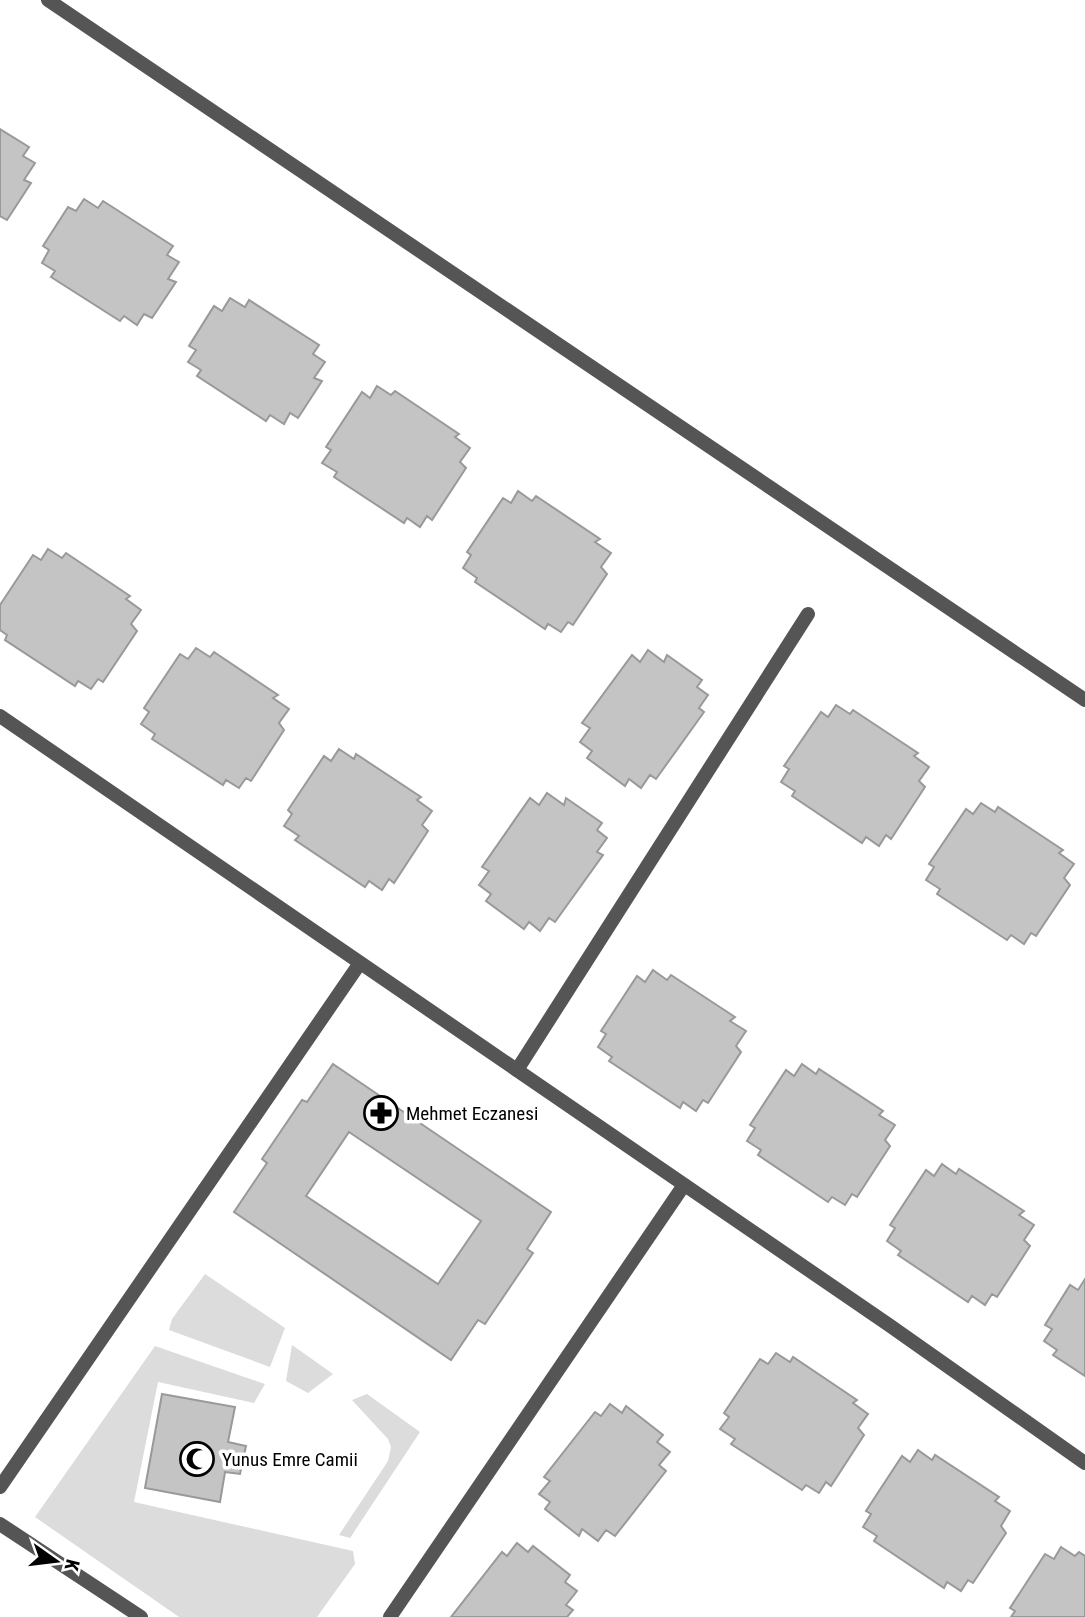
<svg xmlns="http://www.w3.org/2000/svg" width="1085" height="1617" font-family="'Roboto Condensed',sans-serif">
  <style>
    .green { fill: #dcdcdc }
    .building { fill: #c4c4c4; stroke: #999; stroke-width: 2; fill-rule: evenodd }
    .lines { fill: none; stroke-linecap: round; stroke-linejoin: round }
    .minor { stroke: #555; stroke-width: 14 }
    .tertiary { stroke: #555; stroke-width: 14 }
    .labels { text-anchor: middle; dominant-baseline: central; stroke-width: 7; stroke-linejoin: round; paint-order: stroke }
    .poi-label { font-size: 19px; fill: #000; stroke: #fff; text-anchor: start }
  </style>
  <rect width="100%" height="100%" fill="#fff"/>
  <g class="green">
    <path d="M205,1274L285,1328L270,1367L169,1330L172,1319Z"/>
    <path d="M292,1345L333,1374L308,1393L286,1381Z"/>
    <path d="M155,1346L265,1384L254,1403L158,1382L134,1502L353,1551L355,1564L317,1617H179L35,1517Z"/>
    <path d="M367,1394L420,1432L350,1538L339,1535L388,1461L391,1447L388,1439L352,1400Z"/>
  </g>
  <g class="building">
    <path d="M0,129L29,147L23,156L35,163L24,180L31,183L7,220L0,216Z"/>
    <path d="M84,199L98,208L103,201L173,246L167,255L179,262L168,279L176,282L152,318L144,314L137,325L124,316L120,321L51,277L55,271L42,263L49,250L43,246L68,207L76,211Z"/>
    <path d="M230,298L245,307L249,300L319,345L313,354L325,362L314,378L322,381L298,418L290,413L284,424L270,415L266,421L197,376L201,370L188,362L196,350L189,346L214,306L222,311Z"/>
    <path d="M377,386L391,395L395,391L459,434L455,437L470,448L460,462L466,468L432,520L427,516L420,527L407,518L404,523L334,477L337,472L322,463L331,450L326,447L362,392L370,398Z"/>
    <path d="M518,491L532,501L536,496L600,539L595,542L611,553L601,567L607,574L573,625L568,622L561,632L548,624L545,629L475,582L477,578L463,568L471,555L467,552L503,498L511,503Z"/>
    <path d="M48,549L62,558L66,553L130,596L126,599L141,610L131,624L137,631L103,682L98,679L91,689L78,681L75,686L5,640L7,635L0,630V605L33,555L41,560Z"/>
    <path d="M196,648L210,657L214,652L278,695L273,698L289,709L279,723L284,730L251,781L246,778L239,788L226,780L223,785L152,739L155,734L141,724L149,712L144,708L180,654L188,659Z"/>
    <path d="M648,650L664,662L667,655L702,680L697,687L708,695L699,708L704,712L656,779L650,775L641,788L629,779L625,786L587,758L592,751L580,742L590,728L582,723L632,655L640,662Z"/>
    <path d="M836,705L850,714L853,710L918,753L914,756L929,767L919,781L925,787L891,839L886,835L879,846L866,837L862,843L792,796L795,791L781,782L789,769L784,766L821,712L828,717Z"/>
    <path d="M339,749L354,759L356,754L421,797L417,800L432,811L422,825L428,831L394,883L389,879L382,890L369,881L365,887L295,840L299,836L284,826L292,814L288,810L324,756L331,761Z"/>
    <path d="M547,793L564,805L566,798L602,823L597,830L607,838L597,852L603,855L555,922L549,918L540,931L529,922L524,929L486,901L491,894L479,885L489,871L482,867L530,798L539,805Z"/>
    <path d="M981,803L995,812L998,807L1063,850L1059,853L1074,864L1064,878L1070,885L1036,936L1031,933L1024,944L1011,935L1007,940L937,894L940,889L926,880L934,867L929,864L966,809L973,814Z"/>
    <path d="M653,970L667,980L671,975L735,1017L730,1021L746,1031L736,1046L741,1052L708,1103L703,1100L696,1111L683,1102L680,1108L609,1061L612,1057L598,1047L606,1034L601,1031L637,976L645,982Z"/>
    <path d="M333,1064L551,1212L527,1249L533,1253L485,1324L478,1320L451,1360L234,1212L267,1163L262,1159L302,1100L307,1102ZM349,1132L481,1221L438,1284L306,1196Z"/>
    <path d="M802,1064L816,1074L819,1069L883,1111L879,1115L895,1125L885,1140L890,1146L857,1197L852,1194L845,1205L832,1197L828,1202L758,1155L761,1150L747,1141L755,1128L750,1125L786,1070L794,1076Z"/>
    <path d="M942,1164L956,1174L959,1169L1024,1211L1019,1215L1034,1225L1024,1240L1030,1246L997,1297L992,1294L985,1305L972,1296L968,1302L898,1255L901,1251L887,1241L895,1228L890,1225L926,1170L934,1176Z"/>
    <path d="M1085,1279V1376L1053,1355L1057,1350L1044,1341L1052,1329L1045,1325L1070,1285L1078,1290Z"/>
    <path d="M776,1353L790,1362L793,1357L857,1400L853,1403L868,1414L858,1428L864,1435L831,1486L826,1482L819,1493L806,1485L802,1490L731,1444L735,1439L720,1429L729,1417L724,1413L760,1359L768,1364Z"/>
    <path d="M162,1394L235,1407L228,1442L246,1446L240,1474L225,1472L220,1502L145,1488Z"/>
    <path d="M610,1404L622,1413L626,1406L663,1435L657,1442L670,1452L659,1465L666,1471L615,1536L606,1530L598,1541L582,1529L579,1536L545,1509L550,1502L539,1494L550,1481L544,1477L595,1412L601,1416Z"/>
    <path d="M918,1450L932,1460L935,1455L999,1497L995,1501L1010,1511L1001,1526L1006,1533L973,1583L968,1580L961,1591L947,1582L944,1588L874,1541L877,1536L863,1527L871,1514L866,1511L902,1456L910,1462Z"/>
    <path d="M517,1543L528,1552L533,1546L570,1575L565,1582L577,1591L566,1605L573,1610L567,1617H451L502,1552L507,1556Z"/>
    <path d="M1061,1547L1075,1556L1079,1552L1085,1556V1617H1011L1015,1611L1010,1608L1045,1554L1054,1559Z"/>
  </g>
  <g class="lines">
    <g class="minor">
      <path d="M517,1070L808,614"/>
      <path d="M0,1487L360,963"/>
      <path d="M0,1524L141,1617"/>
      <path d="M390,1617L684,1185"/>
    </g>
    <g class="tertiary">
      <path d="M48,0L1085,700"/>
      <path d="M0,716L889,1325L1085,1463"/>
    </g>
  </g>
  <defs>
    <g id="pharmacy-ring" transform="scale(1.75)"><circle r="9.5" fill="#fff" stroke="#000" stroke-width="1.5"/><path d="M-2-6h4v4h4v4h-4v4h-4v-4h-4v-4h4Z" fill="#000"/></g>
    <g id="mosque-ring" transform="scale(1.75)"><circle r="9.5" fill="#fff" stroke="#000" stroke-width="1.5"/><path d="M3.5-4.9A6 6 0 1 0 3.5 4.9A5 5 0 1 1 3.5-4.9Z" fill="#000"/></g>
  </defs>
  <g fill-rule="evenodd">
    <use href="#pharmacy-ring" x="381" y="1113"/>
    <use href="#mosque-ring" x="197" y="1459"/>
  </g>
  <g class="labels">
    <g class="poi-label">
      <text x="406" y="1113">Mehmet Eczanesi</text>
      <text x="222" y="1459">Yunus Emre Camii</text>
    </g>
  </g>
  <g transform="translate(56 1561) rotate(104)" stroke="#ffffff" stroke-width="5" paint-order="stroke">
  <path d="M0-5L12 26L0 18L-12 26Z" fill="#000000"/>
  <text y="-10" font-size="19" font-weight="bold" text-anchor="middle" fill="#000000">K</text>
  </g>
</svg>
